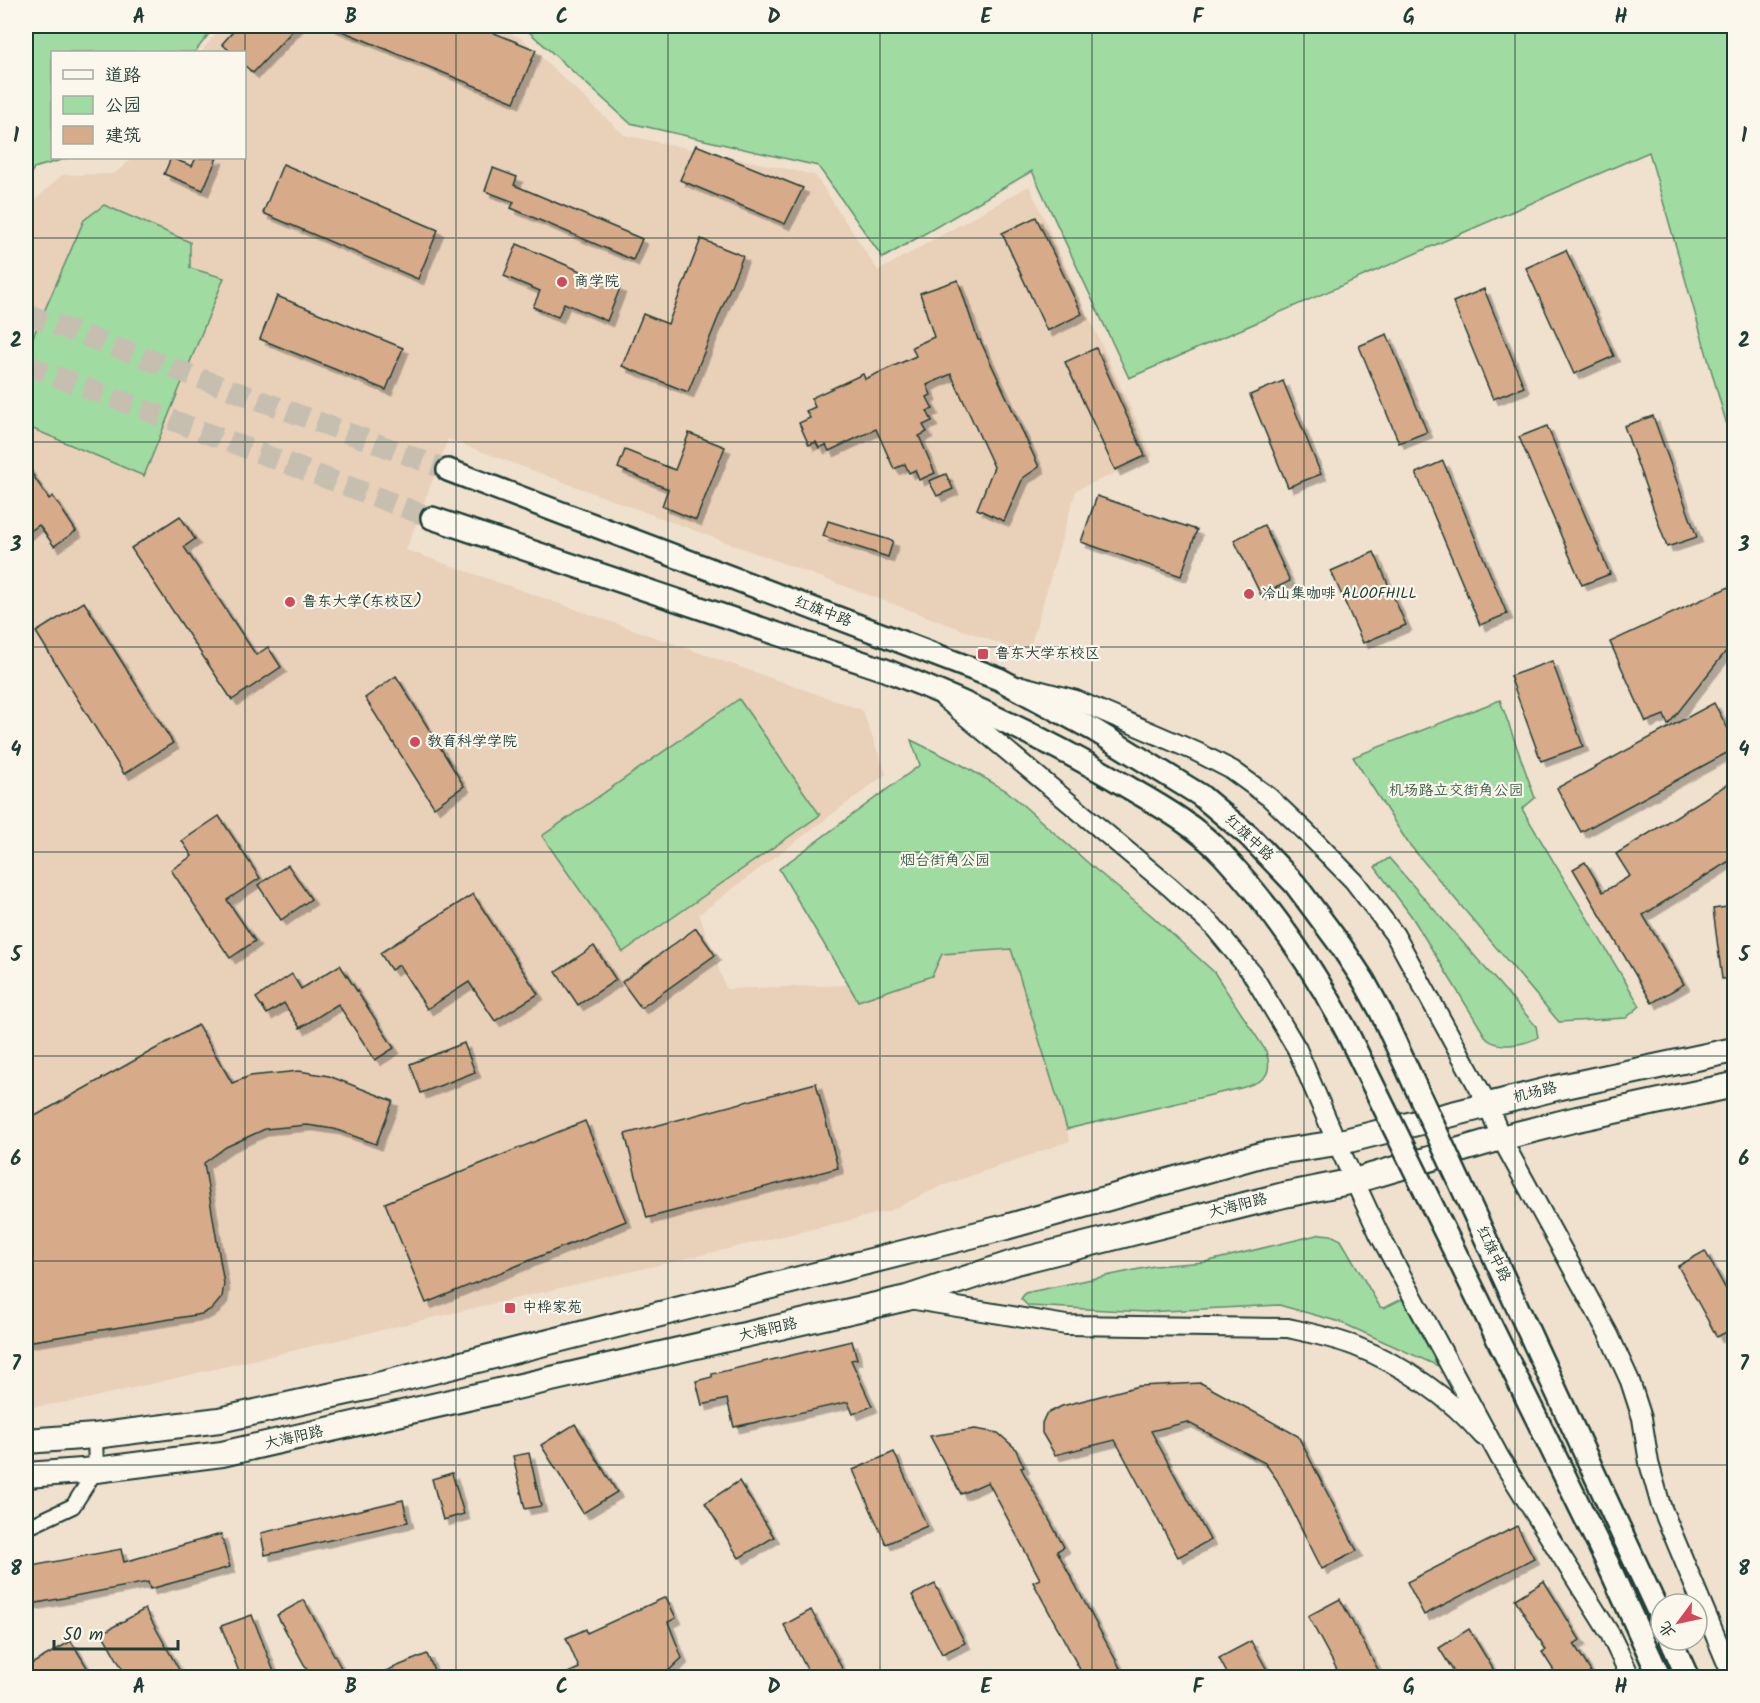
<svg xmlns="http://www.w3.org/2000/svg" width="1760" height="1703" font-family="Kalam,'LXGW WenKai TC',sans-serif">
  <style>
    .built { fill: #e8d0b9 }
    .green { fill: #a0dba2; stroke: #608c6b; stroke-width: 1.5 }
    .building { fill: #d7aa89; stroke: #1f3d34; stroke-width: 1.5; filter: url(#shadow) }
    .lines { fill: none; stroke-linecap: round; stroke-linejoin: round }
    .primary-tunnel { stroke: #c6bfaf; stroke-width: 21; stroke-dasharray: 21 10; stroke-linecap: butt }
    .street-casing { stroke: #1f3d34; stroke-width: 18 }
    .secondary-casing { stroke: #1f3d34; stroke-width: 22 }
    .primary-casing { stroke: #1f3d34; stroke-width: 26 }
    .highway-casing { stroke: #1f3d34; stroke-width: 28 }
    .street { stroke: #fbf7ec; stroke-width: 14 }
    .secondary { stroke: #fbf7ec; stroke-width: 18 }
    .primary { stroke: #fbf7ec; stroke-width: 21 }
    .highway { stroke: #fbf7ec; stroke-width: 24 }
    .primary-bridge-casing { stroke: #1f3d34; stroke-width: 26; stroke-linecap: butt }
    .primary-bridge { stroke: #fbf7ec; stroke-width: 21 }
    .grid { fill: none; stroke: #1f3d34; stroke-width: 1.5; stroke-opacity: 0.55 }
    .poi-dot { fill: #d1495b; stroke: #fbf7ec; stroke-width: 2 }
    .labels { text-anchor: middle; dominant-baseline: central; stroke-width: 4.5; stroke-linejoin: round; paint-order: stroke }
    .poi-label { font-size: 15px; fill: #1f3d34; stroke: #fbf7ec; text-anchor: start }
    .street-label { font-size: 15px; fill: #1f3d34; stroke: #fbf7ec }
    .park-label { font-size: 15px; fill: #395d4a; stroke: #fbf7ec }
    .neatline { fill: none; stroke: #1f3d34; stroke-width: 2 }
    .grid-label { font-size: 20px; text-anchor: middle; font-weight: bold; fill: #1f3d34 }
  </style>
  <defs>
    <filter id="shadow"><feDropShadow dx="5.5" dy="5.5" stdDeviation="0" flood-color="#0004"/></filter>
  </defs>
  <rect width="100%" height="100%" fill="#f0e0ce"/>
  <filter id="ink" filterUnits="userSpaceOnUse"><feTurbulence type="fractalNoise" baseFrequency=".0167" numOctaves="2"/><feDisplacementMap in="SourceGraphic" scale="12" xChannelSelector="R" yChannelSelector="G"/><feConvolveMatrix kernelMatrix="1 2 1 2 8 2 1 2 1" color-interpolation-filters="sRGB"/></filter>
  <g filter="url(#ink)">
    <path class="built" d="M223,26H492L521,38L624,135L815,175L878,271L1029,186L1153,457L1076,490L1028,654L448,439L406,550L862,710L886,774L699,914L726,989L848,985L858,1001L942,954L1011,948L1070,1141L939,1187L889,1211L82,1400L26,1408V209L62,175L114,174L133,158H244V52H203L204,48Z"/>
    <g class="green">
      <path d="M26,26H215L195,52H52V158H68L34,168L26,181Z"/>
      <path d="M515,26H1734V450L1649,152L1129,378L1032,171L883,258L818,166L630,123L528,31Z"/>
      <path d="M104,205L190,242V268L224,278L144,476L26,426V353L84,220Z"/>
      <path d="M739,699L820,815L623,952L542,836Z"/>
      <path d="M1500,700L1535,798L1522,809L1640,1006L1626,1018L1559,1022L1408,843L1353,757Z"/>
      <path d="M911,740L962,765L1007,791L1095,869L1151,915L1214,972L1266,1051C1274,1076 1263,1082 1241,1088L1067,1129L1011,949L942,954L932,976L858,1001L779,869L920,765Z"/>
      <path d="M1389,858L1536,1026L1538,1037C1526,1045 1498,1049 1487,1039L1412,917L1375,867Z"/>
      <path d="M1321,1234L1331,1235L1341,1240L1380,1307L1384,1308L1402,1299L1438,1366L1340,1322L1279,1305L1146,1312L1028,1306L1021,1299L1025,1293L1154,1266L1205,1262Z"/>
    </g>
    <g class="building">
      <path d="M238,26H297L253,73L244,65V52H231L222,44Z"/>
      <path d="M330,26H477L536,50L514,102Z"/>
      <path d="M696,145L803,188L785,224L680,180Z"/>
      <path d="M171,158L192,166L196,158H217L203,190L164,174Z"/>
      <path d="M283,164L438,230L418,279L263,213Z"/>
      <path d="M493,168L517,177L514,185L642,239L633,260L511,208L514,202L485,191Z"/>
      <path d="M1036,217L1082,314L1047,331L1002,233Z"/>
      <path d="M701,239L743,256L688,392L622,366L643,314L668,324Z"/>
      <path d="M517,244L620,288L607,321L564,303L558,317L533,307L540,291L504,276Z"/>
      <path d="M1566,250L1614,356L1574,374L1526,268Z"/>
      <path d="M958,280L978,340H980L1039,467L1023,478L1004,521L977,509L994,467L951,374L927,385L931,395L927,397L933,409L927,411L932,421L923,425L927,432L919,436L935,473L919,480L915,470L909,473L905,464L894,469L876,429L829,451L826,445L819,448L816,442L809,445L799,423L810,418L806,411L815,407L811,398L863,374L865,379L916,356L912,347L934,337L920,293Z"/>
      <path d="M1484,289L1524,387L1493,399L1453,302Z"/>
      <path d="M277,296L403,348L386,390L260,339Z"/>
      <path d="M1387,334L1427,432L1399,443L1359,346Z"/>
      <path d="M1096,348L1145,456L1115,470L1065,362Z"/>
      <path d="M1283,381L1321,474L1288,487L1250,395Z"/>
      <path d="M1653,416L1697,537L1667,547L1624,426Z"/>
      <path d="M1547,426L1610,574L1582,585L1519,437Z"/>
      <path d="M689,433L725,447L696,520L662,506L668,489L618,468L625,450L675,470Z"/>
      <path d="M1443,461L1507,614L1480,625L1416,473Z"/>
      <path d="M26,465L49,499L53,496L76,531L54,546L39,525L26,534Z"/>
      <path d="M946,474L953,489L937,496L929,481Z"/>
      <path d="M1097,496L1197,530L1181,576L1081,542Z"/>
      <path d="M180,516L195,539L184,547L256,655L268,647L281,667L232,700L131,548Z"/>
      <path d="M828,521L893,541L888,557L823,536Z"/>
      <path d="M1264,525L1290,581L1261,595L1234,540Z"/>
      <path d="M1374,552L1406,625L1363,643L1331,571Z"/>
      <path d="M1731,586L1734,597V641L1668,725L1664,715L1646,722L1610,642Z"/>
      <path d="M84,602L173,743L124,774L36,632Z"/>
      <path d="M1552,661L1583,746L1541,761L1510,676Z"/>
      <path d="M396,676L464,786L434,807L365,698Z"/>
      <path d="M1714,703L1734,740V749L1581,832L1557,788Z"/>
      <path d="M1734,780V858L1643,915L1684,984L1652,1003L1573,869L1585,862L1603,892L1630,876L1616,854Z"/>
      <path d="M219,816L260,878L227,900L255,941L230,958L171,870L192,856L182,841Z"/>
      <path d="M288,865L311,899L281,920L258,885Z"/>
      <path d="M473,894L538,994L495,1021L469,982L427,1009L399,965L391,970L380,953Z"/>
      <path d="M1734,906V978L1722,979L1713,909Z"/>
      <path d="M696,928L715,955L641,1008L622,982Z"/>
      <path d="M594,946L616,980L578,1005L556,972Z"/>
      <path d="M340,965L394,1048L375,1060L338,1004L300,1028L284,1003L267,1014L256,998L292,974L301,989Z"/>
      <path d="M198,1025L232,1083L250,1076L299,1071L329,1076L393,1101L376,1144L334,1129L307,1125L265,1129L226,1147L204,1163L224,1284L222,1297L213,1308L202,1314L26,1342V1121Z"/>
      <path d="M464,1043L475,1072L421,1093L410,1064Z"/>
      <path d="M816,1083L838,1168L647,1218L625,1134Z"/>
      <path d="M585,1121L626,1221L426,1303L385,1203Z"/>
      <path d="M1705,1251L1734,1304V1328L1717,1337L1678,1266Z"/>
      <path d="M852,1341L857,1359L851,1360L872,1406L853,1414L848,1402L734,1427L727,1399L702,1405L696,1381L712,1377V1374Z"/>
      <path d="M1201,1383L1298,1436L1357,1551L1322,1569L1277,1480L1265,1463L1187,1422L1151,1431L1210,1540L1178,1557L1115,1440L1055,1455L1042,1433V1423L1046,1414L1062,1406L1139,1386Z"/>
      <path d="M575,1424L617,1492L583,1513L541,1445Z"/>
      <path d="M975,1429L998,1433L1015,1448L1024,1467L1021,1468L1064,1547L1057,1551L1120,1668L1102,1677H1084L1033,1582L1040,1579L988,1482L961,1494L930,1436Z"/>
      <path d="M894,1452L927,1526L886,1544L853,1470Z"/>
      <path d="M529,1453L541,1506L525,1509L513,1456Z"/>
      <path d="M452,1473L464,1514L443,1520L432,1479Z"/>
      <path d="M739,1481L774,1537L739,1558L705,1503Z"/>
      <path d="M403,1500L408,1522L265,1555L261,1533Z"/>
      <path d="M1517,1526L1534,1558L1424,1615L1407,1582Z"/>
      <path d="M221,1534L230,1567L150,1589L148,1582L26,1605V1567L121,1549L124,1562Z"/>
      <path d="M1544,1581L1580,1640L1574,1644L1591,1672L1581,1677H1558L1542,1652L1546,1650L1515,1599Z"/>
      <path d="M935,1584L965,1643L942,1654L912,1595Z"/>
      <path d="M666,1597L676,1618L668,1622L682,1658L662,1677H559L579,1668L566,1638L586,1629L587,1633Z"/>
      <path d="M1340,1599L1382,1677H1341L1308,1616Z"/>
      <path d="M304,1600L346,1677H311L277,1615Z"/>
      <path d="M145,1609L183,1677H127L102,1633Z"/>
      <path d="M811,1610L845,1674L837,1677H811L784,1625Z"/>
      <path d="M252,1615L259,1633L276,1677H241L221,1626Z"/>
      <path d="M1469,1629L1498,1677H1457L1439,1648Z"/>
      <path d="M71,1641L93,1677H35L28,1666Z"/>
      <path d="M1251,1641L1271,1677H1229L1219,1658Z"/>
      <path d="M427,1654L437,1677H371Z"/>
    </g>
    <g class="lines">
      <g class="primary-tunnel">
        <path d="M26,314L448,470"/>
        <path d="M26,365L432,518"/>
      </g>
      <g class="street-casing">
        <path id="street" d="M26,1528L73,1506L96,1470L95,1436"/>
      </g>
      <g class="secondary-casing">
        <g id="secondary">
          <path d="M1022,686L1076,700L1197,752L1232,770L1269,797L1306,832L1354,881L1395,935L1488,1105L1501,1138L1609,1335L1630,1381L1642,1418L1649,1463L1661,1506L1733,1678"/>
          <path d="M944,698L1170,887L1213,926L1251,972L1297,1049L1337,1143L1379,1234L1500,1458L1610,1634L1631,1678"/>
          <path d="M909,1299L1066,1325L1288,1328C1310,1333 1334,1338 1355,1346C1403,1365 1450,1397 1483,1436"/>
        </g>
      </g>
      <g class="primary-casing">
        <g id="primary">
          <path d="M448,470L999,679L1094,730L1200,795L1249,836L1295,884L1341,946L1364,981L1381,1012"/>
          <path d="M432,518L885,670C970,703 1053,742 1131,789C1164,808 1197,827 1223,855C1271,907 1313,968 1346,1030"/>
          <path d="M1607,1562L1660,1678"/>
          <path d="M1671,1640L1688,1678"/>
        </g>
      </g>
      <g class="highway-casing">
        <g id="highway">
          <path d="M26,1441L95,1436L219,1420L370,1387L1006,1227L1264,1154L1337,1143L1556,1088L1734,1050"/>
          <path d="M26,1475L96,1470L222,1454L907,1298L1016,1262L1284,1195L1354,1181L1501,1138L1577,1119L1734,1085"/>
        </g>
      </g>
      <use href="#street" class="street"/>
      <use href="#secondary" class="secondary"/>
      <use href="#primary" class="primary"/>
      <use href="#highway" class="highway"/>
      <g class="primary-bridge-casing">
        <g id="primary-bridge">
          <path d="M1381,1012L1661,1618"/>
          <path d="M1346,1030L1607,1562"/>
        </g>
      </g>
      <use href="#primary-bridge" class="primary-bridge"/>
    </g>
  </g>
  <path class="grid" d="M245,26V1678M456,26V1678M668,26V1678M880,26V1678M1092,26V1678M1304,26V1678M1515,26V1678M26,238H1734M26,442H1734M26,647H1734M26,852H1734M26,1056H1734M26,1261H1734M26,1465H1734"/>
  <g class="poi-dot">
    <circle cx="562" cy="282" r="6"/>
    <circle cx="1249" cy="594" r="6"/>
    <circle cx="290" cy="602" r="6"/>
    <rect x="977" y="648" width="12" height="12" rx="3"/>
    <circle cx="415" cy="742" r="6"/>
    <rect x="504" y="1302" width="12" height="12" rx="3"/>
  </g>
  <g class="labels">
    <g class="poi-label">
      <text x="574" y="282">商学院</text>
      <text x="1261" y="594">冷山集咖啡 ALOOFHILL</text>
      <text x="302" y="602">鲁东大学(东校区)</text>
      <text x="995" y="654">鲁东大学东校区</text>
      <text x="427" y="742">教育科学学院</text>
      <text x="522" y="1308">中桦家苑</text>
    </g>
    <g class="street-label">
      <text transform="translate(823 612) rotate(21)">红旗中路</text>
      <text transform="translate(1249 838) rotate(43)">红旗中路</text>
      <text transform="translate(1535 1093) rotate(-14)">机场路</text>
      <text transform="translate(1238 1206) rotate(-14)">大海阳路</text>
      <text transform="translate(1493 1254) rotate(65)">红旗中路</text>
      <text transform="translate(768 1330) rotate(-13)">大海阳路</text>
      <text transform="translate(294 1438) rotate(-13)">大海阳路</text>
    </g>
    <g class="park-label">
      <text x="1456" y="791">机场路立交街角公园</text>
      <text x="945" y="861">烟台街角公园</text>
    </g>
  </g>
  <rect width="1760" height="1703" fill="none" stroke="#fbf7ec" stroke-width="66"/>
  <rect x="51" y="51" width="195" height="108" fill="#fbf7ec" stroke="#a3ada2" stroke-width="1.5"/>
  <rect x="63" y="70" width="30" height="9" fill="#fbf7ec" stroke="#a3ada2" stroke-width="1.5"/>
  <text x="105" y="81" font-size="18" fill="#1f3d34">道路</text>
  <rect x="63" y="96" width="30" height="18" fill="#a0dba2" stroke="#a3ada2" stroke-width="1.5"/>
  <text x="105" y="111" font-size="18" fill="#1f3d34">公园</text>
  <rect x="63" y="126" width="30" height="18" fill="#d7aa89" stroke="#a3ada2" stroke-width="1.5"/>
  <text x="105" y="141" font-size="18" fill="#1f3d34">建筑</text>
  <g transform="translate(1679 1622) rotate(237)"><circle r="28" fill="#fbf7ec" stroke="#a3ada2" stroke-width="1.5"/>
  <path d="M0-4.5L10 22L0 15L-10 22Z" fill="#d1495b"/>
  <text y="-9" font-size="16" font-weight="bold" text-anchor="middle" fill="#1f3d34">北</text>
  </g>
  <path d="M54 1640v9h124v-9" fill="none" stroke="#1f3d34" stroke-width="3"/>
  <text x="63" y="1640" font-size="18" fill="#1f3d34" stroke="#fbf7ec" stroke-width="4.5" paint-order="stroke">50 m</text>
  <rect x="33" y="33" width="1694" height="1637" class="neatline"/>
  <g class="grid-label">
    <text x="139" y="23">A</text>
    <text x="351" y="23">B</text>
    <text x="562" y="23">C</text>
    <text x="774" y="23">D</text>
    <text x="986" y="23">E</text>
    <text x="1198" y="23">F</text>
    <text x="1409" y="23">G</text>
    <text x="1621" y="23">H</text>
    <text x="16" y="142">1</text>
    <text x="1744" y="142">1</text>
    <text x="16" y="347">2</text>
    <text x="1744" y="347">2</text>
    <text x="16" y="551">3</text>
    <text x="1744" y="551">3</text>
    <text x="16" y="756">4</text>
    <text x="1744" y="756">4</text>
    <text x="16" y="961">5</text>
    <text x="1744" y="961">5</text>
    <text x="16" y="1165">6</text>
    <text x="1744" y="1165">6</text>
    <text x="16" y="1370">7</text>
    <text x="1744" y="1370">7</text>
    <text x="16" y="1575">8</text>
    <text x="1744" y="1575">8</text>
    <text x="139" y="1693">A</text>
    <text x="351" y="1693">B</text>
    <text x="562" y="1693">C</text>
    <text x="774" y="1693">D</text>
    <text x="986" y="1693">E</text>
    <text x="1198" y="1693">F</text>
    <text x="1409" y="1693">G</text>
    <text x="1621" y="1693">H</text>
  </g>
</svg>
